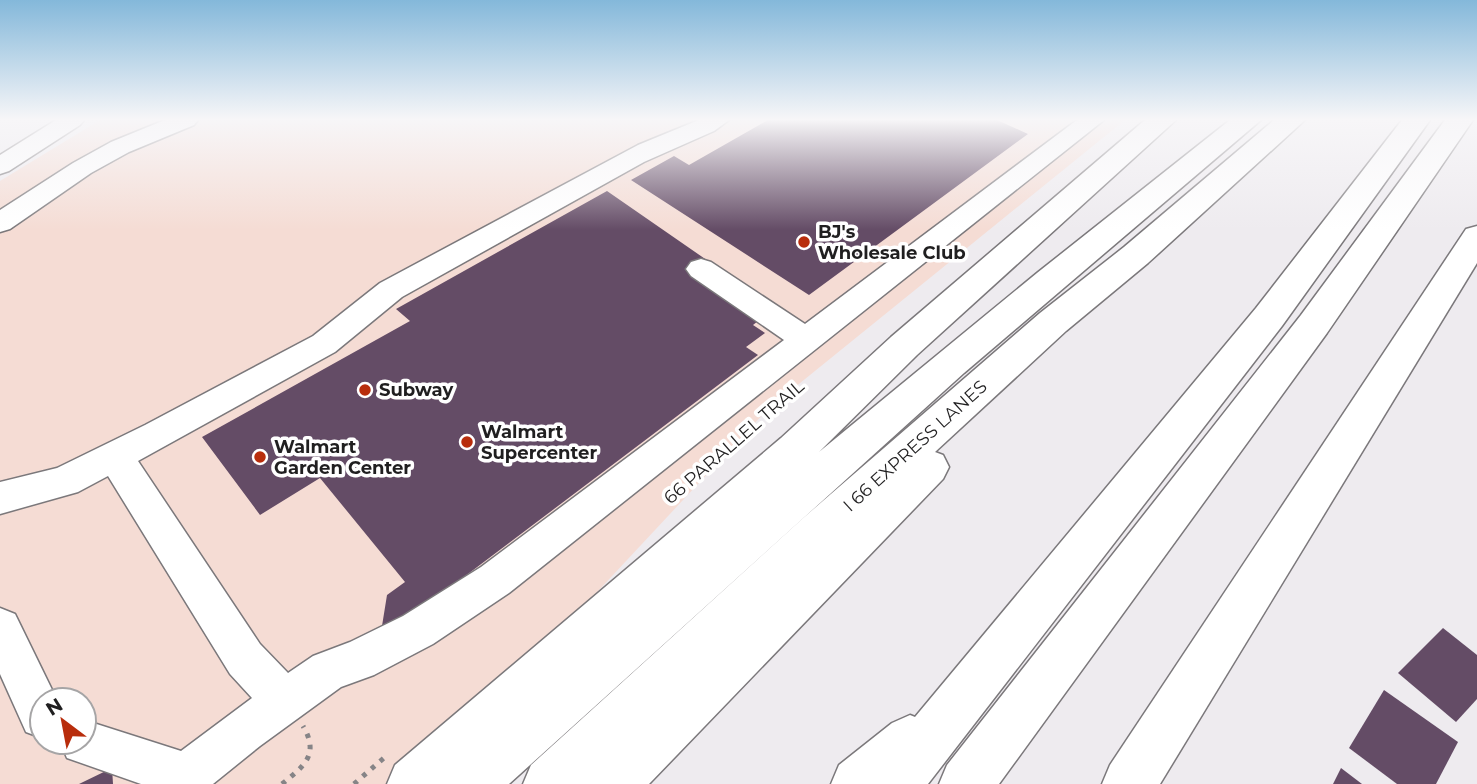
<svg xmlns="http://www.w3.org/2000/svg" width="1477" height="784" font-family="Montserrat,sans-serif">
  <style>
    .commercial { fill: #f5dcd4; fill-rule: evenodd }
    .building { fill: #644c66 }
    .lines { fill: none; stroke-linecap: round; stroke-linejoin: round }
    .minor-casing { stroke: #7b787b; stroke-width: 3 }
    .highway-casing { stroke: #7b787b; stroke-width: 3 }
    .path { stroke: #868487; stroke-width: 5; stroke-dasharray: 4.5 7; stroke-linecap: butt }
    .minor { fill: #fff; fill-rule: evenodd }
    .highway { fill: #fff; fill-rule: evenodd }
    .poi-dot { fill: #b82d0c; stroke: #fff; stroke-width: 2.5 }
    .labels { text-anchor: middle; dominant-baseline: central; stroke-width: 7; stroke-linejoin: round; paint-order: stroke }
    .poi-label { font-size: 18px; font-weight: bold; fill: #201f20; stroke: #fff; text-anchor: start }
    .street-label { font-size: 18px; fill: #201f20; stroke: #fff }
  </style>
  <rect width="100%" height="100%" fill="#eeebef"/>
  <path class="commercial" d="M100,120H1125L768,409L500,696L393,784H0V181ZM42,700H84V742H42Z"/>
  <g class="building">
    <path d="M768,120H997L1028,134L809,295L631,180L674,156L689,165Z"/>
    <path d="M607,191L711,263L758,321L753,325L765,333L746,347L758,355L403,623L382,626L387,595L405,582L320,478L260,515L202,437L410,321L396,309Z"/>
    <path d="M1443,628L1477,655V699L1456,722L1398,673Z"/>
    <path d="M1384,690L1458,742L1436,784H1397L1349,748Z"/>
    <path d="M112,768L113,784H79Z"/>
    <path d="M1341,768L1362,784H1333Z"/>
  </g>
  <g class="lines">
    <g class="minor-casing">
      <g id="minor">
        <path d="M56,120H84L80,125L9,171L0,174V155Z"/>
        <path d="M165,120H198L194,125L129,152L91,173L10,229L0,232V210L73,163L111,142Z"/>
        <path d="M699,120H729L714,131L644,162L402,297L335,352L138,461L260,644L288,673L313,656L350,642L403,616L481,567L784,340L691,276L686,269L691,262L701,259L711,262L805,324L1077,120H1104L509,593L433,644L374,675L341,687L260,746L213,784H141L67,758L60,742H84V720L181,751L252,698L230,674L108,476L78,492L0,514V482L57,468L145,425L313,336L380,283L638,145Z"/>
        <path d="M0,608L15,614L57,700H42V738L26,732L0,674Z"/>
      </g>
    </g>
    <g class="highway-casing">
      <g id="highway">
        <path d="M1145,120H1176L917,355L819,452L1037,273L1230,120H1261L964,373L509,784H387L395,765L781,438L891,337Z"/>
        <path d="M1274,120H1305L1148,263L1066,331L935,452L943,455L949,467L943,479L649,784H523L531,765L802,519L1040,313L1124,247Z"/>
        <path d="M1402,120H1430L1282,326L928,784H831L839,765L892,723L910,715L915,717L1256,308Z"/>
        <path d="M1445,120H1473L1327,333L999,784H939L947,765L1301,315Z"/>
        <path d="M1477,226V263L1160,784H1102L1110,765L1466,229Z"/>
      </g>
    </g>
    <g class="path">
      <path d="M282,784C304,766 320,755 303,726"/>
      <path d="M354,784L385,757"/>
    </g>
    <use href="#minor" class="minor"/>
    <use href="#highway" class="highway"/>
  </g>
  <linearGradient id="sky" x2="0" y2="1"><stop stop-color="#84b8da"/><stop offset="0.52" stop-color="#f7f6f8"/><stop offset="1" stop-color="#f7f6f8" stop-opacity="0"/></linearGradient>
  <rect width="1477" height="230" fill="url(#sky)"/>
  <g class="poi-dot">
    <circle cx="804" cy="242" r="7"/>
    <circle cx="365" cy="390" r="7"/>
    <circle cx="467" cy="442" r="7"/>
    <circle cx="260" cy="457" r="7"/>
  </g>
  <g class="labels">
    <g class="poi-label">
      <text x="818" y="232">BJ's<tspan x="818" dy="21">Wholesale Club</tspan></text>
      <text x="379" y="390">Subway</text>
      <text x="481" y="432">Walmart<tspan x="481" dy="21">Supercenter</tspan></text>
      <text x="274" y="447">Walmart<tspan x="274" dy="21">Garden Center</tspan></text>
    </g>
    <g class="street-label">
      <text transform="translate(734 442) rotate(-41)">66 PARALLEL TRAIL</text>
      <text transform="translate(915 446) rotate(-42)">I 66 EXPRESS LANES</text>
    </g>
  </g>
  <g transform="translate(63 721) rotate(328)"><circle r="33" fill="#ffffff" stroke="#a6a5a6" stroke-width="2"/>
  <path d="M0-5L12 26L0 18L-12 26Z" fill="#b82d0c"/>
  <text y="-10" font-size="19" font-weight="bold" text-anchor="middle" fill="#201f20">N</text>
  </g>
</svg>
